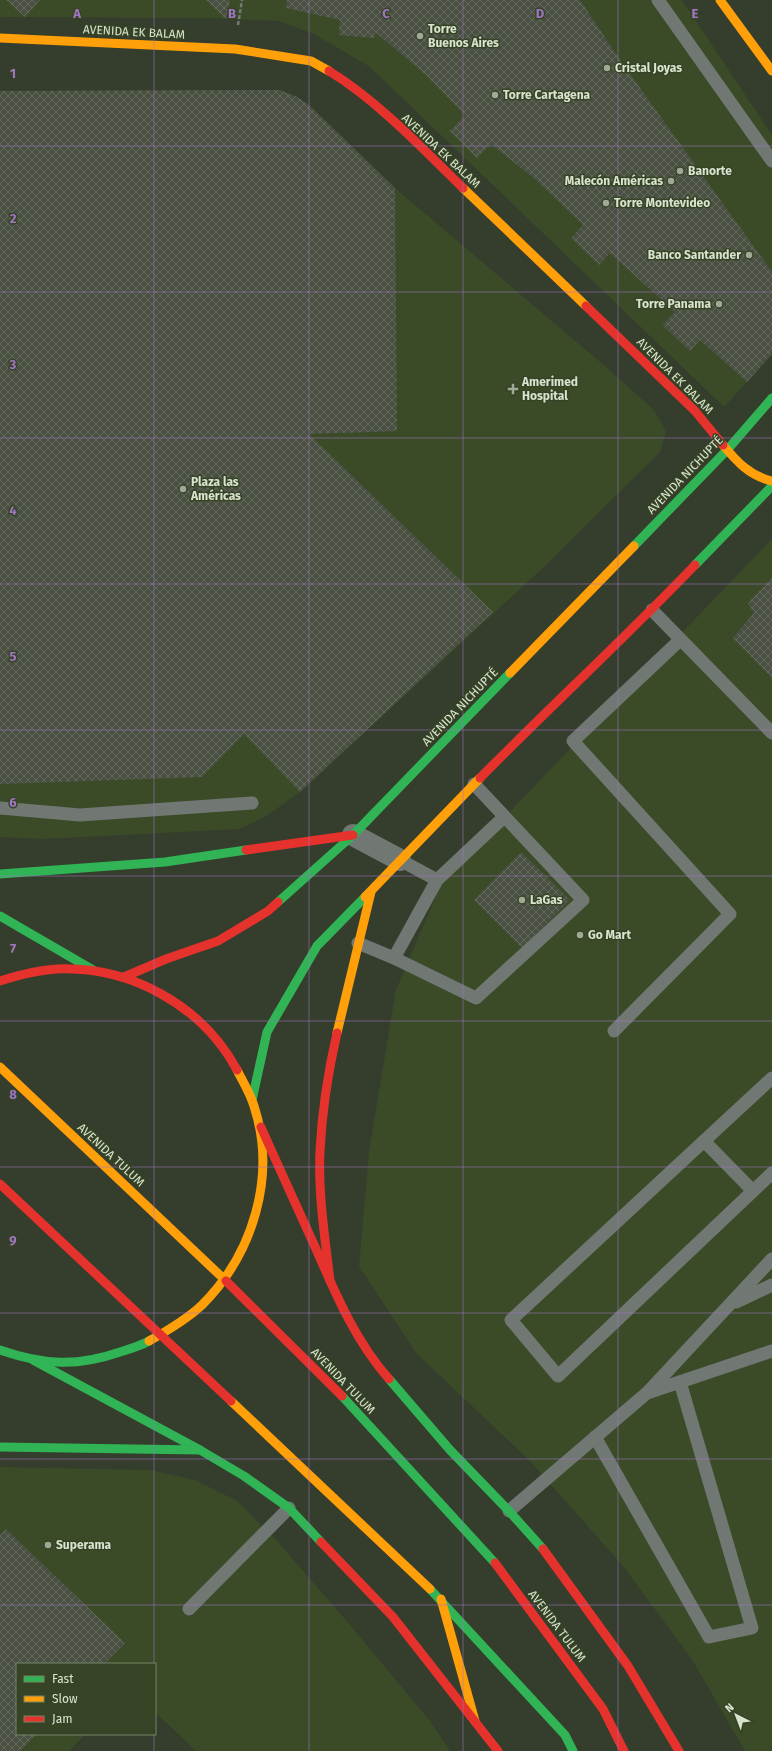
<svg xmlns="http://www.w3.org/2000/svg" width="772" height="1751" font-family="'Fira Sans',sans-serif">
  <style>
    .built { fill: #3b4b28 }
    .building { fill: url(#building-cross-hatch) }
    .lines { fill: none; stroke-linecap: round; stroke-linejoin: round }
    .path { stroke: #757a74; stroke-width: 2.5; stroke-dasharray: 4 2; stroke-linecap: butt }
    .lane { stroke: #717873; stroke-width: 13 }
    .street { stroke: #717873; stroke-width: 22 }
    .fast { stroke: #30b455; stroke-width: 9 }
    .slow { stroke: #ff9f0a; stroke-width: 9 }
    .jam { stroke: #e5322d; stroke-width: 9 }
    .grid { fill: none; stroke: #a175c6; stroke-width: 1; stroke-opacity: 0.55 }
    .poi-dot { fill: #a0a997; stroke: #364425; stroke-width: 1.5 }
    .labels { text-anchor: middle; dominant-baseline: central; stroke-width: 3; stroke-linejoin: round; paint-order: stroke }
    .poi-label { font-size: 12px; font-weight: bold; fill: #d9e3d0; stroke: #364425; text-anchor: start }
    .street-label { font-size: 12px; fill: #d9e3d0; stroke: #364425 }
    .grid-label { font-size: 13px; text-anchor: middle; font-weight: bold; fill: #a175c6; stroke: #364425; stroke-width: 3; stroke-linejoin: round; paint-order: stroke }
  </style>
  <defs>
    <pattern id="building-cross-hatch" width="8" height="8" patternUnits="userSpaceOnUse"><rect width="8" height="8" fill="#495042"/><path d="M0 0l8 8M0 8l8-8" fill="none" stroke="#63695c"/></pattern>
  </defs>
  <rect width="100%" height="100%" fill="#353d2c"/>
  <g class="built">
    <path d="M0,0H682L772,135V354L724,407L370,67L314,34L279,21L207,18L0,17Z"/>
    <path d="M280,90L297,97L309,105L395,188L606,367L654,410L666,431L660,452L546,565L300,792L265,817L239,829L44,839L0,837V91Z"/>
    <path d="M772,539V1751H745L691,1658L623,1566L529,1460L416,1353L359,1266L369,1152L396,990L442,882Z"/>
    <path d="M0,1467L150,1470L195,1480L237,1501L277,1541L350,1625L430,1721L450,1751H196L155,1712V1664H17V1734H86L69,1751H0Z"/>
  </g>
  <g class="building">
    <path d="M6,0H40L25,17Z"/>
    <path d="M206,0H230L226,19Z"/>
    <path d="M287,0H580L620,60L772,272V354L747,382L700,340L690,351L662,325L675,312L610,253L599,265L571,238L583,225L536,180L491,144L477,158L450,131L465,115L426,75L375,32L374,38L339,35L340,20L286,8Z"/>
    <path d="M280,90L297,97L309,105L395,188L397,431L309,434L493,612L300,792L244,734L202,777L0,784V91Z"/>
    <path d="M772,578V678L733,638L754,613L748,603Z"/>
    <path d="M521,852L570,900L522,948L474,900Z"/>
    <path d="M6,1529L125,1643L104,1664H17V1734H37L20,1751H0V1535Z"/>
  </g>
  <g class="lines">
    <path class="path" d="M238,25L242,0"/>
    <g class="lane">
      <path d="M658,0L772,161"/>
      <path d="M652,610L772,733"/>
      <path d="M0,808L80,815L252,803"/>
      <path d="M400,860L437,880"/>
      <path d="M358,943L394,958L476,998L583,900L474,784"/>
      <path d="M394,958L437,880L504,817"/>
      <path d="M614,1031L730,914L573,741L680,640"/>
      <path d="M772,1078L704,1141L753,1191L772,1173"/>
      <path d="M704,1141L511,1320L558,1376L753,1191"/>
      <path d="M736,1302L772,1285"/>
      <path d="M650,1392L772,1351"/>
      <path d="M595,1437L709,1637L752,1628L680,1382"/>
      <path d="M509,1511L648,1392L772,1259"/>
      <path d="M189,1609L289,1508"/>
    </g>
    <path class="street" d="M353,835L400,860"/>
    <g class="fast">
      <path d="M634,546L728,449L772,398"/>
      <path d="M695,565L772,486"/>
      <path d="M0,874L165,862L246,850"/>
      <path d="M278,902L353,835L510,673"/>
      <path d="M0,916L93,970"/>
      <path d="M252,1100L267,1032L317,946L365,897"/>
      <path d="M0,1350C43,1365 77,1367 120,1352C130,1349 140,1346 149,1341"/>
      <path d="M33,1360L200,1450L244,1476L289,1508L321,1542"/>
      <path d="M389,1379L450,1450L509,1511L543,1549"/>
      <path d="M342,1396L495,1563"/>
      <path d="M0,1447L200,1450"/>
      <path d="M430,1589L565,1735L573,1751"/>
    </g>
    <g class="slow">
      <path d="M720,0L772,71"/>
      <path d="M0,38L235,49L311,61L329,71"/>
      <path d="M463,188L586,306"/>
      <path d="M723,445C737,462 750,476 772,481"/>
      <path d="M510,673L634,546"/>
      <path d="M365,897L480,778"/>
      <path d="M337,1033L371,892"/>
      <path d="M0,1067L226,1281"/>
      <path d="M149,1341C167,1331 186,1320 202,1305C253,1254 277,1176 254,1106C250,1093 243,1082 237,1070"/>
      <path d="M231,1401L430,1589"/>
      <path d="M441,1599L475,1721"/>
    </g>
    <g class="jam">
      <path d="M329,71C378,101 422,148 463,188"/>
      <path d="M586,306L695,411L723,445"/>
      <path d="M480,778C551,706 625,638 695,565"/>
      <path d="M246,850L353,835"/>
      <path d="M124,977L166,959L218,941L268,911L278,902"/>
      <path d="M0,981C19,975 37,970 57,969C130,966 202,1005 237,1070"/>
      <path d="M261,1127C279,1168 298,1209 316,1249C336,1295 356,1342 389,1379"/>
      <path d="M0,1184L231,1401"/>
      <path d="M226,1281L342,1396"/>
      <path d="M330,1281C325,1238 318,1194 320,1151C322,1111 328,1072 337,1033"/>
      <path d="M321,1542L393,1617L498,1751"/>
      <path d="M543,1549L628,1666L679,1751"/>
      <path d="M495,1563L603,1709L624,1751"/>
    </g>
  </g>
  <path class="grid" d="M154,0V1664M309,0V1751M463,0V1751M618,0V1751M0,146H772M0,292H772M0,438H772M0,584H772M0,730H772M0,876H772M0,1021H772M0,1167H772M0,1313H772M0,1459H772M0,1605H772M154,1734V1751"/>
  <g class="poi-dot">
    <circle cx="420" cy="36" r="4"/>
    <circle cx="607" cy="68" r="4"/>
    <circle cx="495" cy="95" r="4"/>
    <circle cx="680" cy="171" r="4"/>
    <circle cx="671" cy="181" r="4"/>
    <circle cx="606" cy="203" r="4"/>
    <circle cx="749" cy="255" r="4"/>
    <circle cx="719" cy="304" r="4"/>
    <path d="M511 383h4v4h4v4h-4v4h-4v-4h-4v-4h4z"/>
    <circle cx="183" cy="489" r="4"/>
    <circle cx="522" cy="900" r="4"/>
    <circle cx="580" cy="935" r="4"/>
    <circle cx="48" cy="1545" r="4"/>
  </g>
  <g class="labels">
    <g class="poi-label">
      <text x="428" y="29">Torre<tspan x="428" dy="14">Buenos Aires</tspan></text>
      <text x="615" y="68">Cristal Joyas</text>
      <text x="503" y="95">Torre Cartagena</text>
      <text x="688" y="171">Banorte</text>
      <text x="663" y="181" text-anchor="end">Malecón Américas</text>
      <text x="614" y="203">Torre Montevideo</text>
      <text x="741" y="255" text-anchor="end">Banco Santander</text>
      <text x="711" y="304" text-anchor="end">Torre Panama</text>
      <text x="522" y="382">Amerimed<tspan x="522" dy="14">Hospital</tspan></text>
      <text x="191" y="482">Plaza las<tspan x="191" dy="14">Américas</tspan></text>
      <text x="530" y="900">LaGas</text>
      <text x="588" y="935">Go Mart</text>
      <text x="56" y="1545">Superama</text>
    </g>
    <g class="street-label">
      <text transform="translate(134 32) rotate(3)">AVENIDA EK BALAM</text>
      <text transform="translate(441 151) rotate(43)">AVENIDA EK BALAM</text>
      <text transform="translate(675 376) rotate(45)">AVENIDA EK BALAM</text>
      <text transform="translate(685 475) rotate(-46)">AVENIDA NICHUPTÉ</text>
      <text transform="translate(460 707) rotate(-46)">AVENIDA NICHUPTÉ</text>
      <text transform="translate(111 1155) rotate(43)">AVENIDA TULUM</text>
      <text transform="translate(343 1381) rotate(46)">AVENIDA TULUM</text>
      <text transform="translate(557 1626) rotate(53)">AVENIDA TULUM</text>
    </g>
  </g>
  <g class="grid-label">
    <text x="77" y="18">A</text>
    <text x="232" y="18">B</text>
    <text x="386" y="18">C</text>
    <text x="540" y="18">D</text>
    <text x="695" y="18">E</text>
    <text x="13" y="78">1</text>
    <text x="13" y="223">2</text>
    <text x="13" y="369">3</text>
    <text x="13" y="515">4</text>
    <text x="13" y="661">5</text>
    <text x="13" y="807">6</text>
    <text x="13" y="953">7</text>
    <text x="13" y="1099">8</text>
    <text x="13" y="1245">9</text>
  </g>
  <rect x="16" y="1663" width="140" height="72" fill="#364425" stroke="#778469"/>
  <rect x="24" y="1676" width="20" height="6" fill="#30b455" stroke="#778469"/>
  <text x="52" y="1683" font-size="12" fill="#d9e3d0">Fast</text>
  <rect x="24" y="1696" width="20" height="6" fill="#ff9f0a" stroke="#778469"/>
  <text x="52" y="1703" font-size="12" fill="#d9e3d0">Slow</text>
  <rect x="24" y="1716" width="20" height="6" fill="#e5322d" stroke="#778469"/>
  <text x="52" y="1723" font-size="12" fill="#d9e3d0">Jam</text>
  <g transform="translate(736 1715) rotate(318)" stroke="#364425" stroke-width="3" paint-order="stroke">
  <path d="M0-3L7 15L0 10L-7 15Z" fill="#d9e3d0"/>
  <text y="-6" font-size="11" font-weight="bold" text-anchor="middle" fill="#d9e3d0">N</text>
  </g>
</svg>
